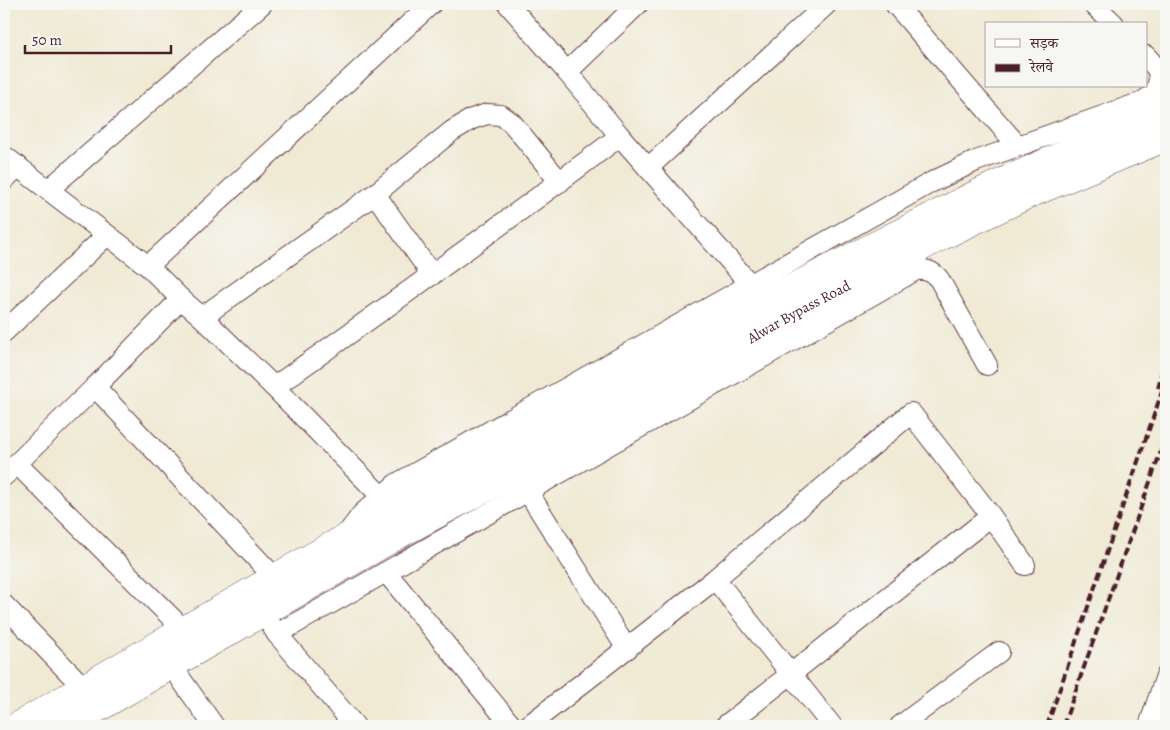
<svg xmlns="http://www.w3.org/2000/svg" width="1170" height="730" font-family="Alegreya,'Noto Serif Devanagari',serif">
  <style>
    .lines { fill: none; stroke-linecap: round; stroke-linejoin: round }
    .minor-casing { stroke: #633d44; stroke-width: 22 }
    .primary-casing { stroke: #633d44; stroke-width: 29 }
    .minor { stroke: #fff; stroke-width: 20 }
    .primary { stroke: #fff; stroke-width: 28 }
    .rail { stroke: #4a1f2b; stroke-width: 4; stroke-dasharray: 8 4; stroke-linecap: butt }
    .labels { text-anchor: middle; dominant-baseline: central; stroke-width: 4; stroke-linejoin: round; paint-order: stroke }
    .street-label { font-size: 15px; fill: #4a1f2b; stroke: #f6f6f2 }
  </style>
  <rect width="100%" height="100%" fill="#f6f6f2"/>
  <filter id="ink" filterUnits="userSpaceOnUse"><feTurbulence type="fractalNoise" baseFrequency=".02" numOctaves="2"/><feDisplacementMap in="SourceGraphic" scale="10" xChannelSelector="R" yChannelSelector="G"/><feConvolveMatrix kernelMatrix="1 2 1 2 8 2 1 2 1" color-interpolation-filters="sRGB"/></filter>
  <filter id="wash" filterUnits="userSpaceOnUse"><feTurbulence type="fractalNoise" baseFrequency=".0096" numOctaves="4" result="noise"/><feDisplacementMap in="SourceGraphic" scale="20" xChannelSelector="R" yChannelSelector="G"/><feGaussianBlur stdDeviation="1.12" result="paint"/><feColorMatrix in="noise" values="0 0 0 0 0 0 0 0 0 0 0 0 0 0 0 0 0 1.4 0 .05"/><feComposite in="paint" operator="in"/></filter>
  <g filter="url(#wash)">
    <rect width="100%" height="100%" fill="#f0ead4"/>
  </g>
  <g filter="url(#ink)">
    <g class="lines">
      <g class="minor-casing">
        <g id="minor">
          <path d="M508,4L567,72L620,136L750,284"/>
          <path d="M895,4L1018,146"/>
          <path d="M1093,4L1114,24"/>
          <path d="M567,72L638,4"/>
          <path d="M4,156L148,266L181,299L202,317L274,387L382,497"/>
          <path d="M648,168L827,4"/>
          <path d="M4,180L18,166"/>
          <path d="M48,190L262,4"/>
          <path d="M375,194L432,275"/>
          <path d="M148,266L431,4"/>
          <path d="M202,317L375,194L452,131L472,119L487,114L501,115L512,123L560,182"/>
          <path d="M4,332L107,235"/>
          <path d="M95,387L275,578"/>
          <path d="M274,387C390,305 507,222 620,136"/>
          <path d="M17,464L193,639"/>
          <path d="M4,476L95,387L181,299"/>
          <path d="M528,492L627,649"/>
          <path d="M347,534L362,514L396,484L932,182L976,161L1142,102L1155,93L1159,81L1158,70L1146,56"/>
          <path d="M386,572L512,726"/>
          <path d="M715,579L791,674L832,726"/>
          <path d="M4,605L84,688"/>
          <path d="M271,625L277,634L355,726"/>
          <path d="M277,634L916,270C926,269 932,271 939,279L987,365"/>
          <path d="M171,665L214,726"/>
          <path d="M528,726L715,579L911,413L991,516L1025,565"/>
          <path d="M725,726L991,516"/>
          <path d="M900,726L999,652"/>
          <path d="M1149,726L1166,676"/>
        </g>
      </g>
      <g class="primary-casing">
        <g id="primary">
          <path d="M18,726L275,578L737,317L833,267L979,193L1047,162L1166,111"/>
          <path id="s1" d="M67,726L202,647L394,537L565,445L798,311L940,237L1029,194L1166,137"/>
        </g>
      </g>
      <use href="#minor" class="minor"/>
      <use href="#primary" class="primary"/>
      <g class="rail">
        <path d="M1158,388L1166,355"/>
        <path d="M1047,726L1166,380"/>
        <path d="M1063,726L1166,437"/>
      </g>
    </g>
  </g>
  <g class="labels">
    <g class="street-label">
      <text stroke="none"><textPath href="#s1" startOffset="841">Alwar Bypass Road</textPath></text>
    </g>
  </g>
  <rect width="1170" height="730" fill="none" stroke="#f6f6f2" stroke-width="20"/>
  <rect x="985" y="22" width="162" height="65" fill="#f6f6f2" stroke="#b1a0a2"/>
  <rect x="995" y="39" width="25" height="8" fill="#ffffff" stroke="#b1a0a2"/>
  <text x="1030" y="48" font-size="15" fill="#4a1f2b">सड़क</text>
  <rect x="995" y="64" width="25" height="8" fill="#4a1f2b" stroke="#b1a0a2"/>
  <text x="1030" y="72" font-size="15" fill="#4a1f2b">रेलवे</text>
  <path d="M25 45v8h146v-8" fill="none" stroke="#4a1f2b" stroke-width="2.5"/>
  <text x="32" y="45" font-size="15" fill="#4a1f2b" stroke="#f6f6f2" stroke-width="4" paint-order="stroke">50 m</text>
</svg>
